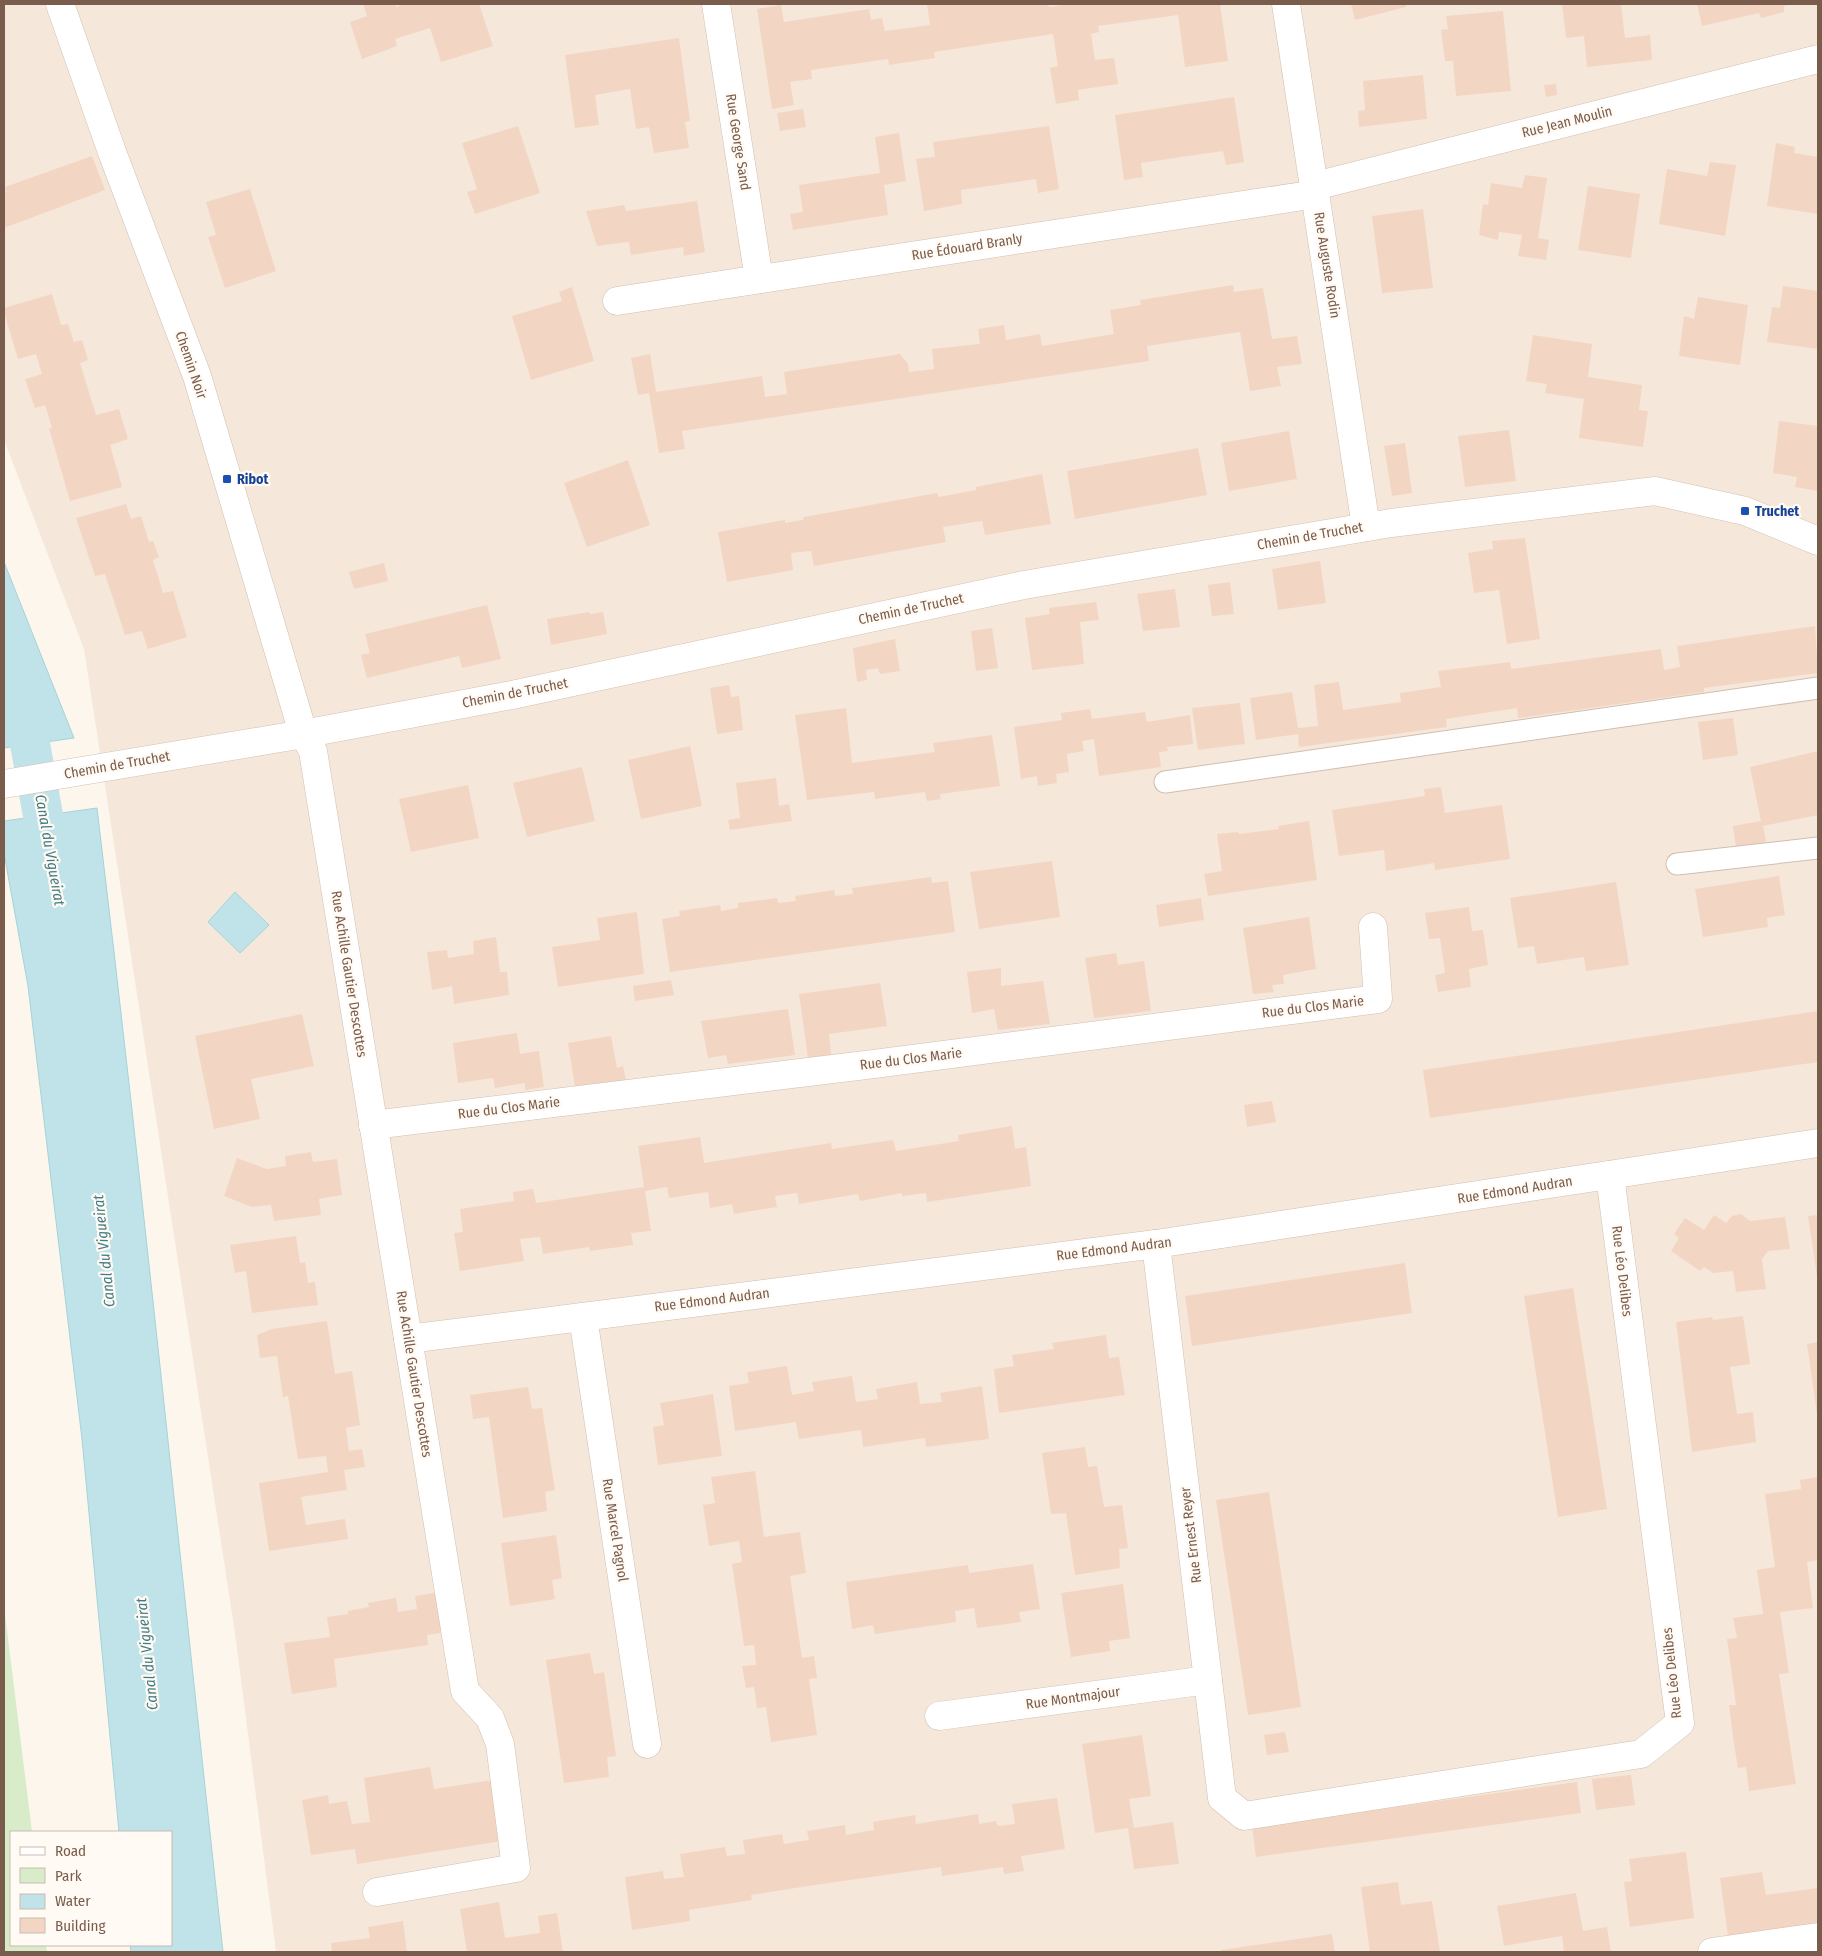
<svg xmlns="http://www.w3.org/2000/svg" width="1822" height="1956" font-family="'Fira Sans Condensed',sans-serif">
  <style>
    .residential { fill: #f5e8da }
    .green { fill: #d8ecc9 }
    .water { fill: #bfe3e8; stroke: #a5d3da }
    .lines { fill: none; stroke-linecap: round; stroke-linejoin: round }
    .canal { stroke: #bfe3e8; stroke-width: 40 }
    .building { fill: #f3d5c3 }
    .lane-casing { stroke: #d1beb0; stroke-width: 23 }
    .street-casing { stroke: #d1beb0; stroke-width: 29 }
    .secondary-casing { stroke: #d6c0b0; stroke-width: 29 }
    .lane { stroke: #fff; stroke-width: 21 }
    .street { stroke: #fff; stroke-width: 28 }
    .secondary { stroke: #fff; stroke-width: 28 }
    .transit-dot { fill: #1a4fb4; stroke: #fffaf3; stroke-width: 2 }
    .labels { text-anchor: middle; dominant-baseline: central; stroke-width: 4.5; stroke-linejoin: round; paint-order: stroke }
    .street-label { font-size: 14px; fill: #7a5c4d; stroke: #fffaf3 }
    .transit-label { font-size: 14px; font-weight: bold; fill: #164399; stroke: #fffaf3; text-anchor: start }
    .water-label { font-size: 15px; font-style: italic; fill: #437c86; stroke: #fffaf3 }
  </style>
  <rect width="100%" height="100%" fill="#fdf6ec"/>
  <path class="residential" d="M4,4H1818V1952H276L235,1633L84,649L4,440Z"/>
  <path class="green" d="M4,1606L32,1832H11V1945H46L47,1952H4Z"/>
  <g class="water">
    <path d="M4,562L74,738L4,748Z"/>
    <path d="M97,808C143,1189 181,1571 223,1952H131L130,1945H171V1832H119L82,1439L28,986L4,853V821Z"/>
    <path d="M235,892L269,925L240,953L208,922Z"/>
  </g>
  <g class="lines">
    <path class="canal" d="M4,677L30,744L53,870"/>
  </g>
  <g class="building">
    <path d="M363,4H395L396,7L405,4H479L493,46L441,62L430,28L395,39L397,46L362,59L350,22L367,16Z"/>
    <path d="M927,4H1048L1049,7L1070,4H1220L1228,61L1185,67L1178,15L1098,26L1099,32L1091,34L1095,60L1114,58L1118,84L1078,90L1079,100L1056,104L1050,68L1058,66L1053,34L934,52L935,58L889,65L888,59L811,70L812,79L790,82L794,105L772,109L757,9L781,5L784,22L869,9L871,20L882,18L885,31L930,25Z"/>
    <path d="M1351,4H1406V7L1355,20Z"/>
    <path d="M1562,4H1621L1625,38L1650,35L1652,60L1587,67L1584,36L1566,38Z"/>
    <path d="M1697,4H1791L1784,6V12L1761,18L1759,13L1702,26Z"/>
    <path d="M1503,11L1511,91L1456,96L1453,61H1445L1441,30L1448,29L1446,16Z"/>
    <path d="M679,38L690,121L685,122L689,148L654,153L649,127L636,129L630,89L595,95L599,125L575,128L565,55Z"/>
    <path d="M1423,75L1427,119L1359,127L1358,111L1365,110L1363,81Z"/>
    <path d="M1556,84L1557,95L1546,97L1544,85Z"/>
    <path d="M1234,97L1244,162L1226,165L1223,151L1181,157L1141,163L1143,177L1124,180L1115,115Z"/>
    <path d="M803,109L806,127L780,131L777,113Z"/>
    <path d="M518,126L540,193L475,214L467,192L477,189L462,143Z"/>
    <path d="M1049,126L1059,189L1038,193L1036,179L961,190L962,204L924,211L916,159L935,157L933,142Z"/>
    <path d="M899,133L906,181L884,185L888,215L793,230L790,214L803,212L799,185L880,173L875,137Z"/>
    <path d="M1776,143L1795,147L1794,153L1818,157V214L1767,206Z"/>
    <path d="M92,156L105,190L4,228V193L6,192L5,187Z"/>
    <path d="M1710,162L1736,165L1725,236L1659,224L1667,169L1707,176Z"/>
    <path d="M1525,175L1547,178L1538,238L1549,240L1546,260L1518,256L1522,235L1499,232L1498,240L1479,235L1483,204L1488,205L1491,183L1522,188Z"/>
    <path d="M1588,186L1640,194L1631,258L1578,250Z"/>
    <path d="M250,189L276,271L225,288L208,237L216,235L206,202Z"/>
    <path d="M697,201L705,252L684,256L683,247L631,255L629,242L597,246L586,211L624,205L626,211Z"/>
    <path d="M1423,209L1433,288L1382,293L1372,216Z"/>
    <path d="M1233,285L1234,292L1263,288L1272,339L1297,336L1302,364L1277,367L1281,386L1250,391L1240,332L1147,346L1149,361L682,431L685,449L659,453L649,393L638,395L631,358L650,354L656,392L762,376L765,397L787,394L784,372L900,354L908,364L909,372L934,369L932,349L980,344L978,329L1004,325L1006,340L1040,334L1042,346L1114,334L1110,310L1141,305L1140,300Z"/>
    <path d="M1783,286L1818,291V349L1767,342L1772,307L1780,308Z"/>
    <path d="M572,287L594,361L531,380L512,316L562,301L559,292Z"/>
    <path d="M52,294L61,325L68,324L74,342L82,340L88,360L80,363L96,415L119,409L128,439L110,445L122,487L70,501L49,428H52L45,405L35,408L25,379L42,374L36,354L18,359L4,312V308Z"/>
    <path d="M1698,297L1748,305L1740,365L1679,356L1684,316L1694,319Z"/>
    <path d="M1533,335L1592,344L1588,377L1642,385L1639,410L1648,411L1643,447L1579,438L1584,399L1545,393L1547,384L1526,381Z"/>
    <path d="M1779,421L1818,426V491L1795,487L1797,477L1773,473Z"/>
    <path d="M1509,430L1516,481L1465,487L1458,436Z"/>
    <path d="M1289,431L1297,479L1229,491L1221,443Z"/>
    <path d="M1405,443L1412,493L1392,496L1384,446Z"/>
    <path d="M1198,448L1207,495L1075,519L1067,471Z"/>
    <path d="M628,460L650,525L587,547L564,483Z"/>
    <path d="M1042,474L1051,524L985,535L982,521L962,524L943,527L946,542L814,566L811,551L791,553L793,570L727,582L718,532L785,520V523L803,520L804,517L937,493L939,497L976,490V487Z"/>
    <path d="M126,504L131,519L141,516L149,542L153,541L159,557L153,560L163,593L173,591L187,637L148,649L142,631L125,635L105,574L95,576L76,518Z"/>
    <path d="M1525,538L1540,639L1507,644L1499,590L1474,593L1468,553L1493,549L1492,541Z"/>
    <path d="M1320,561L1326,603L1278,610L1272,569Z"/>
    <path d="M384,563L388,581L354,589L349,572Z"/>
    <path d="M1230,582L1234,614L1212,616L1208,585Z"/>
    <path d="M1175,589L1180,627L1143,631L1137,594Z"/>
    <path d="M1096,602L1099,620L1080,622L1084,664L1032,670L1025,618L1050,614L1049,608Z"/>
    <path d="M487,605L501,659L462,668L459,656L367,678L361,655L370,653L365,634Z"/>
    <path d="M589,612L591,614L603,612L607,634L551,645L547,619Z"/>
    <path d="M1815,626L1818,673L1704,688V692L1518,718L1517,708L1446,719L1447,727L1299,747L1298,734L1256,740L1250,698L1292,692L1298,728L1318,726L1314,685L1339,682L1343,710L1401,702L1400,693L1441,687L1438,671L1510,662L1511,669L1661,649L1664,670L1680,667L1677,646Z"/>
    <path d="M992,628L998,668L976,671L971,631Z"/>
    <path d="M895,639L900,671L880,674L878,668L866,670L867,680L857,682L853,648Z"/>
    <path d="M729,685L731,697L739,696L743,730L717,734L710,688Z"/>
    <path d="M1240,703L1245,744L1198,750L1192,708Z"/>
    <path d="M846,708L852,763L935,752L933,743L992,735L1000,786L940,794L941,799L927,801L925,792L875,799L874,792L807,800L795,715Z"/>
    <path d="M1090,709L1092,719L1145,712L1147,722L1190,715L1193,744L1167,747L1168,751L1159,752L1161,767L1099,776L1094,739L1082,741L1084,751L1067,754L1069,772L1056,774L1057,783L1038,786L1037,776L1021,779L1014,727L1062,720L1061,713Z"/>
    <path d="M1733,718L1738,755L1703,760L1698,722Z"/>
    <path d="M690,746L702,806L641,819L628,760Z"/>
    <path d="M1818,751V815L1763,826L1766,842L1736,847L1733,826L1761,821L1750,767Z"/>
    <path d="M582,767L595,821L527,837L513,783Z"/>
    <path d="M776,778L779,806L789,804L792,821L730,830L728,820L740,818L736,783Z"/>
    <path d="M468,785L479,838L411,852L399,799Z"/>
    <path d="M1441,787L1445,813L1502,805L1510,859L1435,870L1434,863L1386,871L1384,850L1339,856L1332,810L1425,796L1424,789Z"/>
    <path d="M1309,821L1317,880L1208,896L1204,874L1222,871L1217,834L1238,832L1239,834L1279,829L1278,826Z"/>
    <path d="M1052,861L1060,917L979,929L970,872Z"/>
    <path d="M1779,876L1785,915L1767,918L1768,927L1703,937L1695,889Z"/>
    <path d="M931,877L932,883L948,881L955,932L670,972L662,919L680,916L679,911L720,905L721,911L738,908V903L777,898L778,903L796,901L795,896L834,890L835,896L853,894L852,888Z"/>
    <path d="M1616,882L1629,965L1586,971L1584,957L1537,964L1534,946L1518,948L1510,898Z"/>
    <path d="M1201,898L1204,920L1159,927L1156,905Z"/>
    <path d="M1469,907L1472,931L1483,930L1488,965L1469,969L1471,987L1438,992L1435,975L1445,973L1440,938L1429,939L1425,913Z"/>
    <path d="M637,912L644,974L558,987L552,947L600,940L597,918Z"/>
    <path d="M1309,917L1316,969L1283,975L1284,984L1272,985L1274,992L1253,994L1243,928Z"/>
    <path d="M496,937L500,972H507L509,995L454,1004L452,986L432,990L427,952L447,950L448,958L474,954L473,941Z"/>
    <path d="M1116,953L1118,965L1144,961L1151,1011L1094,1018L1085,958Z"/>
    <path d="M1001,968V986L1043,981L1050,1024L998,1030L994,1009L972,1013L967,972Z"/>
    <path d="M671,980L674,995L635,1001L633,986Z"/>
    <path d="M880,983L887,1026L829,1034L831,1055L808,1058L799,994Z"/>
    <path d="M788,1009L795,1055L728,1064L726,1055L708,1058L701,1021Z"/>
    <path d="M1818,1011V1062L1430,1118L1423,1070Z"/>
    <path d="M302,1014L314,1066L251,1079L260,1119L214,1129L195,1036Z"/>
    <path d="M517,1033L520,1054L539,1051L544,1087L525,1090V1083L495,1088L493,1078L458,1083L453,1043Z"/>
    <path d="M611,1036L617,1068L623,1066L627,1085L576,1093L568,1043Z"/>
    <path d="M1272,1101L1276,1122L1247,1127L1244,1105Z"/>
    <path d="M1012,1126L1015,1149L1026,1147L1031,1186L927,1202L926,1193L902,1196V1193L860,1201L858,1194L799,1204L797,1193L775,1196L777,1207L734,1214L732,1204L710,1208L708,1192L669,1198L667,1187L645,1191L651,1231L631,1233L633,1245L590,1251L589,1247L543,1254L540,1237L520,1239L524,1261L460,1271L454,1233L463,1232L460,1209L514,1201L513,1192L533,1189L536,1203L644,1187L638,1146L700,1137L704,1163L831,1143L832,1149L893,1140L896,1151L959,1141L958,1135Z"/>
    <path d="M311,1152L313,1162L337,1159L342,1195L319,1199L321,1215L274,1221L271,1205L252,1207L224,1196L237,1158L267,1169L286,1166L285,1156Z"/>
    <path d="M1741,1214L1750,1221L1785,1217L1790,1249L1768,1251L1762,1259L1766,1289L1736,1292L1733,1271L1713,1273L1704,1267L1700,1271L1671,1251L1679,1238L1674,1234L1685,1218L1704,1230L1714,1215L1726,1223L1732,1216Z"/>
    <path d="M1818,1215V1276H1817L1808,1216Z"/>
    <path d="M296,1236L300,1263L305,1262L308,1283L315,1282L318,1305L252,1313L246,1271L235,1273L230,1245Z"/>
    <path d="M1405,1263L1412,1313L1192,1346L1185,1296Z"/>
    <path d="M1573,1288L1607,1509L1558,1517L1524,1296Z"/>
    <path d="M1743,1316L1750,1364L1730,1367L1737,1414L1753,1412L1756,1442L1692,1452L1676,1322L1712,1317L1713,1320Z"/>
    <path d="M327,1321L335,1374L352,1371L360,1425L346,1428L349,1451L362,1449L365,1467L344,1470L347,1490L301,1497L306,1525L345,1519L348,1539L269,1551L259,1483L328,1472L326,1456L298,1459L288,1396L283,1397L277,1356L260,1358L257,1335L272,1329Z"/>
    <path d="M1106,1335L1109,1358L1119,1357L1125,1395L999,1413L994,1369L1014,1366L1012,1355L1054,1349L1052,1343Z"/>
    <path d="M1818,1342V1414H1817L1807,1344Z"/>
    <path d="M787,1366L792,1395L814,1391L812,1382L852,1376L856,1402L878,1399L876,1389L917,1382L920,1404L942,1402L940,1393L982,1386L989,1439L926,1447L925,1438L863,1447L861,1430L799,1439L796,1422L735,1431L729,1386L749,1383L747,1372Z"/>
    <path d="M528,1387L532,1409L542,1408L555,1490L545,1492L547,1511L503,1518L489,1417L473,1419L470,1395Z"/>
    <path d="M713,1394L722,1456L658,1465L653,1427L664,1425L660,1403Z"/>
    <path d="M1085,1447L1088,1467L1097,1466L1104,1507L1122,1505L1128,1548L1119,1549L1120,1568L1075,1575L1066,1513L1051,1514L1042,1453Z"/>
    <path d="M755,1471L764,1537L800,1532L806,1573L790,1576L802,1658L814,1656L817,1678L809,1679L817,1735L771,1742L766,1707L757,1708L754,1687L746,1688L742,1666L756,1665L754,1645L744,1646L732,1564L742,1562L739,1541L709,1546L703,1505L715,1503L711,1477Z"/>
    <path d="M1818,1477V1560L1807,1562L1813,1608L1780,1612L1789,1673L1779,1674L1796,1784L1749,1791L1746,1767L1738,1768L1734,1744L1729,1705H1736L1727,1639L1737,1638L1733,1618L1763,1614L1757,1570L1775,1567L1765,1494L1801,1489L1800,1480Z"/>
    <path d="M1269,1492L1301,1707L1248,1715L1216,1500Z"/>
    <path d="M556,1535L562,1578L552,1580L555,1599L510,1606L501,1543Z"/>
    <path d="M1033,1564L1040,1609L1019,1612L1021,1622L977,1628L974,1608L955,1611L956,1622L875,1634L873,1625L852,1629L846,1582L968,1565L969,1573Z"/>
    <path d="M1123,1584L1130,1638L1109,1641L1110,1651L1071,1657L1061,1593Z"/>
    <path d="M440,1592L445,1632L427,1635L428,1645L334,1659L337,1687L292,1694L284,1643L330,1637L327,1617L348,1614V1611L369,1607L368,1603L396,1598L398,1612L417,1609L415,1596Z"/>
    <path d="M590,1653L594,1674L604,1672L616,1756L607,1757L609,1777L564,1783L546,1660Z"/>
    <path d="M1285,1732L1289,1752L1267,1755L1264,1735Z"/>
    <path d="M1142,1735L1151,1796L1129,1799L1134,1828L1173,1822L1179,1864L1134,1869L1128,1828L1095,1833L1082,1744Z"/>
    <path d="M430,1767L434,1789L493,1780L502,1841L357,1864L355,1849L311,1855L302,1800L328,1795L329,1804L347,1801L352,1824L370,1822L364,1778Z"/>
    <path d="M1631,1775L1635,1805L1596,1810L1592,1779Z"/>
    <path d="M1577,1782L1581,1813L1256,1857L1252,1827Z"/>
    <path d="M1057,1798L1065,1849L1021,1856L1024,1871L1004,1874L1003,1867L942,1876L941,1867L815,1885L751,1895L752,1900L689,1910L690,1921L632,1930L625,1877L663,1871L664,1879L684,1877L680,1854L725,1847L727,1856L745,1854L743,1840L782,1834L784,1844L809,1840L807,1831L845,1825L846,1835L874,1830L873,1822L915,1815L916,1824L978,1814L979,1824L996,1821L998,1826L1015,1824L1012,1804Z"/>
    <path d="M1686,1852L1694,1918L1630,1927L1624,1882L1632,1881L1629,1859Z"/>
    <path d="M1762,1872L1766,1895L1818,1888V1923L1728,1936L1720,1878Z"/>
    <path d="M1398,1882L1401,1905L1432,1901L1440,1952H1370L1361,1887Z"/>
    <path d="M1576,1893L1583,1931L1607,1927L1611,1952H1564L1562,1936L1504,1946L1497,1906Z"/>
    <path d="M499,1902L505,1938L540,1933L538,1916L557,1913L563,1952H467L460,1909Z"/>
    <path d="M403,1921L407,1952H332L331,1943L370,1938L368,1927Z"/>
    <path d="M1332,1934L1335,1952H1221V1950Z"/>
  </g>
  <g class="lines">
    <g class="lane-casing">
      <g id="lane">
        <path d="M1165,782L1818,688"/>
        <path d="M1677,864L1818,848"/>
      </g>
    </g>
    <g class="street-casing">
      <g id="street">
        <path d="M60,4L112,152L197,376L303,733L313,751L465,1691L490,1718L500,1744L516,1868L377,1892"/>
        <path d="M716,4L759,279"/>
        <path d="M1286,4L1366,527"/>
        <path d="M1315,186L1818,59"/>
        <path d="M617,301L1316,194"/>
        <path d="M373,1125L874,1064L1378,999L1373,927"/>
        <path d="M1156,1244L1222,1798L1244,1816L1641,1754L1680,1723L1610,1175"/>
        <path d="M583,1317L647,1744"/>
        <path d="M408,1339L1156,1244L1818,1143"/>
        <path d="M939,1716L1208,1680"/>
        <path d="M1712,1952L1818,1937"/>
      </g>
    </g>
    <g class="secondary-casing">
      <path id="secondary" d="M4,784L292,736L512,695L1024,585L1391,523L1655,491L1745,511L1818,541"/>
    </g>
    <use href="#lane" class="lane"/>
    <use href="#street" class="street"/>
    <use href="#secondary" class="secondary"/>
  </g>
  <g class="transit-dot">
    <rect x="222" y="474" width="10" height="10" rx="2.5"/>
    <rect x="1740" y="506" width="10" height="10" rx="2.5"/>
  </g>
  <g class="labels">
    <g class="street-label">
      <text transform="translate(1567 122) rotate(-14)">Rue Jean Moulin</text>
      <text transform="translate(738 142) rotate(81)">Rue George Sand</text>
      <text transform="translate(967 247) rotate(-9)">Rue Édouard Branly</text>
      <text transform="translate(1327 265) rotate(81)">Rue Auguste Rodin</text>
      <text transform="translate(191 365) rotate(71)">Chemin Noir</text>
      <text transform="translate(1310 536) rotate(-10)">Chemin de Truchet</text>
      <text transform="translate(911 609) rotate(-12)">Chemin de Truchet</text>
      <text transform="translate(515 693) rotate(-11)">Chemin de Truchet</text>
      <text transform="translate(117 765) rotate(-10)">Chemin de Truchet</text>
      <text transform="translate(349 974) rotate(81)">Rue Achille Gautier Descottes</text>
      <text transform="translate(1313 1007) rotate(-7)">Rue du Clos Marie</text>
      <text transform="translate(911 1059) rotate(-7)">Rue du Clos Marie</text>
      <text transform="translate(509 1108) rotate(-7)">Rue du Clos Marie</text>
      <text transform="translate(1515 1190) rotate(-9)">Rue Edmond Audran</text>
      <text transform="translate(1114 1249) rotate(-7)">Rue Edmond Audran</text>
      <text transform="translate(1622 1271) rotate(83)">Rue Léo Delibes</text>
      <text transform="translate(712 1300) rotate(-7)">Rue Edmond Audran</text>
      <text transform="translate(414 1374) rotate(81)">Rue Achille Gautier Descottes</text>
      <text transform="translate(615 1530) rotate(81)">Rue Marcel Pagnol</text>
      <text transform="translate(1191 1535) rotate(-97)">Rue Ernest Reyer</text>
      <text transform="translate(1672 1673) rotate(-96)">Rue Léo Delibes</text>
      <text transform="translate(1073 1698) rotate(-8)">Rue Montmajour</text>
    </g>
    <g class="transit-label">
      <text x="237" y="479">Ribot</text>
      <text x="1755" y="511">Truchet</text>
    </g>
    <g class="water-label">
      <text transform="translate(50 850) rotate(80)">Canal du Vigueirat</text>
      <text transform="translate(104 1251) rotate(-96)">Canal du Vigueirat</text>
      <text transform="translate(147 1654) rotate(-96)">Canal du Vigueirat</text>
    </g>
  </g>
  <rect width="1822" height="1956" fill="none" stroke="#7a5c4d" stroke-width="10"/>
  <rect x="10" y="1831" width="162" height="115" fill="#fffaf3" stroke="#cabbb1"/>
  <rect x="20" y="1847" width="25" height="8" fill="#ffffff" stroke="#cabbb1"/>
  <text x="55" y="1856" font-size="15" fill="#7a5c4d">Road</text>
  <rect x="20" y="1868" width="25" height="15" fill="#d8ecc9" stroke="#cabbb1"/>
  <text x="55" y="1881" font-size="15" fill="#7a5c4d">Park</text>
  <rect x="20" y="1894" width="25" height="15" fill="#bfe3e8" stroke="#cabbb1"/>
  <text x="55" y="1906" font-size="15" fill="#7a5c4d">Water</text>
  <rect x="20" y="1918" width="25" height="15" fill="#f3d5c3" stroke="#cabbb1"/>
  <text x="55" y="1931" font-size="15" fill="#7a5c4d">Building</text>
</svg>
